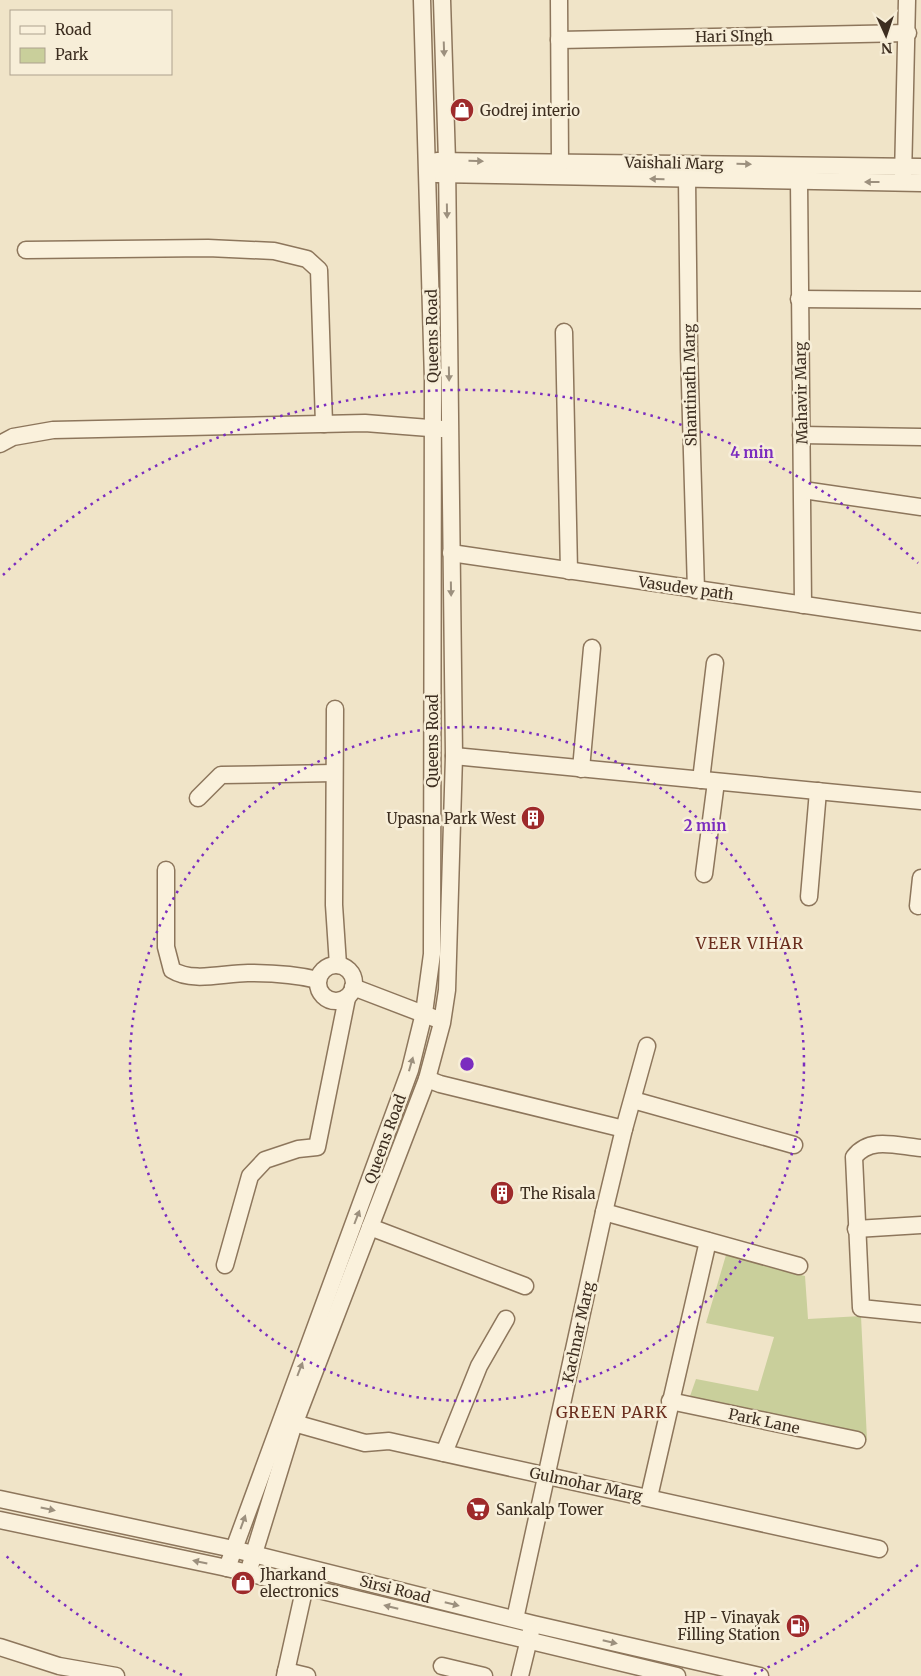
<svg xmlns="http://www.w3.org/2000/svg" width="921" height="1676" font-family="Merriweather,serif">
  <style>
    .green { fill: #c9cf9b }
    .lines { fill: none; stroke-linecap: round; stroke-linejoin: round }
    .minor-casing { stroke: #8d765c; stroke-width: 19 }
    .minor { stroke: #faf1dc; stroke-width: 16 }
    .oneway { fill: #9c907e }
    .ring { fill: none; stroke: #7b2cbf; stroke-width: 2.5; stroke-dasharray: 2.5 5 }
    .labels { text-anchor: middle; dominant-baseline: central; stroke-width: 5; stroke-linejoin: round; paint-order: stroke }
    .street-label { font-size: 15px; fill: #3d2e20; stroke: #f7eed8 }
    .poi-label { font-size: 15px; fill: #3d2e20; stroke: #f7eed8; text-anchor: start }
    .neighbourhood-label { font-size: 16px; letter-spacing: 1px; fill: #6b2e1e; stroke: #f7eed8 }
    .centre { fill: #7b2cbf; stroke: #f7eed8; stroke-width: 2.5 }
    .ring-label { font-size: 15px; text-anchor: middle; font-weight: bold; fill: #7b2cbf; stroke: #f7eed8; stroke-width: 5; stroke-linejoin: round; paint-order: stroke }
  </style>
  <rect width="100%" height="100%" fill="#f0e4c8"/>
  <path class="green" d="M726,1255L805,1276L808,1319L861,1316L867,1440L689,1399L696,1379L758,1391L774,1337L706,1323Z"/>
  <g class="lines">
    <g class="minor-casing">
      <g id="minor">
        <path d="M559,0L560,162"/>
        <path d="M559,40L908,33"/>
        <path d="M437,161L921,167"/>
        <path d="M436,174L921,183"/>
        <path d="M903,178L907,0"/>
        <path d="M687,179L689,350L696,590"/>
        <path d="M799,181L803,605"/>
        <path d="M26,250L208,248L274,251L307,259L319,270L324,424"/>
        <path d="M799,299L921,300"/>
        <path d="M564,332L569,571"/>
        <path d="M801,435L921,437"/>
        <path d="M0,444L13,437L53,430L365,423L442,429"/>
        <path d="M803,490L921,507"/>
        <path d="M451,553L921,622"/>
        <path d="M335,709L334,905L338,965"/>
        <path d="M454,756L921,801"/>
        <path d="M581,769L592,648"/>
        <path d="M701,780L715,663"/>
        <path d="M198,798L221,775L334,773"/>
        <path d="M166,870V947L172,970C193,983 224,973 248,973C272,973 294,974 318,980"/>
        <path d="M704,874L716,782"/>
        <path d="M809,897L818,791"/>
        <path d="M918,906L921,878"/>
        <circle cx="336" cy="983" r="18"/>
        <path d="M353,987L434,1018"/>
        <path d="M427,1079L440,1084L624,1129"/>
        <path d="M633,1100L794,1145"/>
        <path d="M921,1148C897,1146 870,1136 854,1157L861,1308L921,1314"/>
        <path d="M604,1212L799,1266"/>
        <path d="M370,1227L525,1286"/>
        <path d="M856,1229L921,1225"/>
        <path d="M225,1265L250,1176L265,1160L298,1149L317,1147L347,998"/>
        <path d="M670,1401L857,1440"/>
        <path d="M294,1423L365,1443L389,1441L879,1549"/>
        <path d="M444,1453L479,1366L506,1319"/>
        <path d="M649,1497L708,1241"/>
        <path d="M0,1499L233,1549L533,1624L760,1676"/>
        <path d="M0,1520L227,1568L677,1676"/>
        <path d="M227,1568L410,1070L424,1013L432,954L433,380L422,0"/>
        <path d="M248,1573L292,1430L427,1079L442,1023L447,990L454,756L447,161L442,0"/>
        <path d="M515,1619L604,1212L624,1129L647,1046"/>
        <path d="M0,1647L59,1666L116,1676"/>
        <path d="M442,1666L484,1676"/>
        <path d="M286,1671L307,1676"/>
        <path d="M285,1676L307,1577"/>
        <path d="M520,1676L531,1631"/>
      </g>
    </g>
    <use href="#minor" class="minor"/>
  </g>
  <defs><path id="oneway-solid" d="M-6-.8H1V-3.2L6.5 0L1 3.2V.8H-6Z" transform="scale(1.25)"/></defs>
  <g class="oneway">
    <use href="#oneway-solid" transform="translate(444 49) rotate(88)"/>
    <use href="#oneway-solid" transform="translate(476 161) rotate(1)"/>
    <use href="#oneway-solid" transform="translate(744 164) rotate(1)"/>
    <use href="#oneway-solid" transform="translate(657 179) rotate(-179)"/>
    <use href="#oneway-solid" transform="translate(872 182) rotate(-180)"/>
    <use href="#oneway-solid" transform="translate(447 211) rotate(89)"/>
    <use href="#oneway-solid" transform="translate(449 374) rotate(89)"/>
    <use href="#oneway-solid" transform="translate(451 589) rotate(89)"/>
    <use href="#oneway-solid" transform="translate(411 1064) rotate(-74)"/>
    <use href="#oneway-solid" transform="translate(357 1217) rotate(-69)"/>
    <use href="#oneway-solid" transform="translate(300 1369) rotate(-69)"/>
    <use href="#oneway-solid" transform="translate(48 1509) rotate(12)"/>
    <use href="#oneway-solid" transform="translate(243 1522) rotate(-70)"/>
    <use href="#oneway-solid" transform="translate(200 1562) rotate(-168)"/>
    <use href="#oneway-solid" transform="translate(452 1604) rotate(14)"/>
    <use href="#oneway-solid" transform="translate(391 1607) rotate(-166)"/>
    <use href="#oneway-solid" transform="translate(610 1642) rotate(13)"/>
  </g>
  <g class="ring">
    <circle cx="467" cy="1064" r="337"/>
    <path d="M918 1565A674 674 0 0 1 752 1675M182 1675A674 674 0 0 1 3 1553M3 575A674 674 0 0 1 918 563"/>
  </g>
  <defs>
    <g id="shop-disc" transform="scale(1.25)"><circle r="9.5" fill="#9e2a2b" stroke="#f7eed8"/><path d="M-5-2.5h2.3a2.7 3.5 0 0 1 5.4 0H5L5.5 6h-11ZM-1.5-2.5h3a1.5 2.3 0 0 0-3 0Z" fill="#fff"/></g>
    <g id="building-disc" transform="scale(1.25)"><circle r="9.5" fill="#9e2a2b" stroke="#f7eed8"/><path d="M-4-6H4V6H1V3H-1V6H-4ZM-2.5-4.3h1.7v1.8h-1.7ZM.8-4.3h1.7v1.8H.8ZM-2.5-1h1.7V.8h-1.7ZM.8-1h1.7V.8H.8Z" fill="#fff"/></g>
    <g id="supermarket-disc" transform="scale(1.25)"><circle r="9.5" fill="#9e2a2b" stroke="#f7eed8"/><path d="M-6-5.5h2.5l.6 2H6L4.5 2H-2.5L-4.4-4H-6ZM-1.5 3.2a1.3 1.3 0 1 0 .1 0ZM3 3.2a1.3 1.3 0 1 0 .1 0Z" fill="#fff"/></g>
    <g id="fuel-disc" transform="scale(1.25)"><circle r="9.5" fill="#9e2a2b" stroke="#f7eed8"/><path d="M-5.5-6h7V0h2V4h1.3V-2.5L3-4.5l.8-.8L6-3V5H2.5V1h-1V6h-7ZM-4.2-4.7v3.2H.2V-4.7Z" fill="#fff"/></g>
  </defs>
  <g fill-rule="evenodd">
    <use href="#shop-disc" x="462" y="110"/>
    <use href="#building-disc" x="533" y="818"/>
    <use href="#building-disc" x="502" y="1193"/>
    <use href="#supermarket-disc" x="478" y="1509"/>
    <use href="#shop-disc" x="243" y="1583"/>
    <use href="#fuel-disc" x="798" y="1626"/>
  </g>
  <g class="labels">
    <g class="street-label">
      <text transform="translate(734 36) rotate(-1)">Hari SIngh</text>
      <text transform="translate(674 163) rotate(1)">Vaishali Marg</text>
      <text transform="translate(432 336) rotate(-91)">Queens Road</text>
      <text transform="translate(690 385) rotate(-91)">Shantinath Marg</text>
      <text transform="translate(801 393) rotate(-91)">Mahavir Marg</text>
      <text transform="translate(686 588) rotate(8)">Vasudev path</text>
      <text transform="translate(432 741) rotate(-90)">Queens Road</text>
      <text transform="translate(385 1139) rotate(-70)">Queens Road</text>
      <text transform="translate(578 1332) rotate(-78)">Kachnar Marg</text>
      <text transform="translate(764 1421) rotate(12)">Park Lane</text>
      <text transform="translate(586 1484) rotate(12)">Gulmohar Marg</text>
      <text transform="translate(395 1589) rotate(14)">Sirsi Road</text>
    </g>
    <g class="poi-label">
      <text x="480" y="110">Godrej interio</text>
      <text x="516" y="818" text-anchor="end">Upasna Park West</text>
      <text x="520" y="1193">The Risala</text>
      <text x="496" y="1509">Sankalp Tower</text>
      <text x="260" y="1574">Jharkand<tspan x="260" dy="17">electronics</tspan></text>
      <text x="780" y="1617" text-anchor="end">HP - Vinayak<tspan x="780" dy="17">Filling Station</tspan></text>
    </g>
    <g class="neighbourhood-label">
      <text x="750" y="943">VEER VIHAR</text>
      <text x="612" y="1412">GREEN PARK</text>
    </g>
  </g>
  <circle cx="467" cy="1064" r="8" class="centre"/>
  <g class="ring-label">
    <text x="752" y="458">4 min</text>
    <text x="705" y="831">2 min</text>
  </g>
  <rect x="10" y="10" width="162" height="65" fill="#f7eed8" stroke="#ada18e"/>
  <rect x="20" y="26" width="25" height="8" fill="#faf1dc" stroke="#ada18e"/>
  <text x="55" y="35" font-size="15" fill="#3d2e20">Road</text>
  <rect x="20" y="48" width="25" height="15" fill="#c9cf9b" stroke="#ada18e"/>
  <text x="55" y="60" font-size="15" fill="#3d2e20">Park</text>
  <g transform="translate(886 35) rotate(177)" stroke="#f7eed8" stroke-width="4" paint-order="stroke">
  <path d="M0-4L9 19L0 12L-9 19Z" fill="#3d2e20"/>
  <text y="-8" font-size="14" font-weight="bold" text-anchor="middle" fill="#3d2e20">N</text>
  </g>
</svg>
